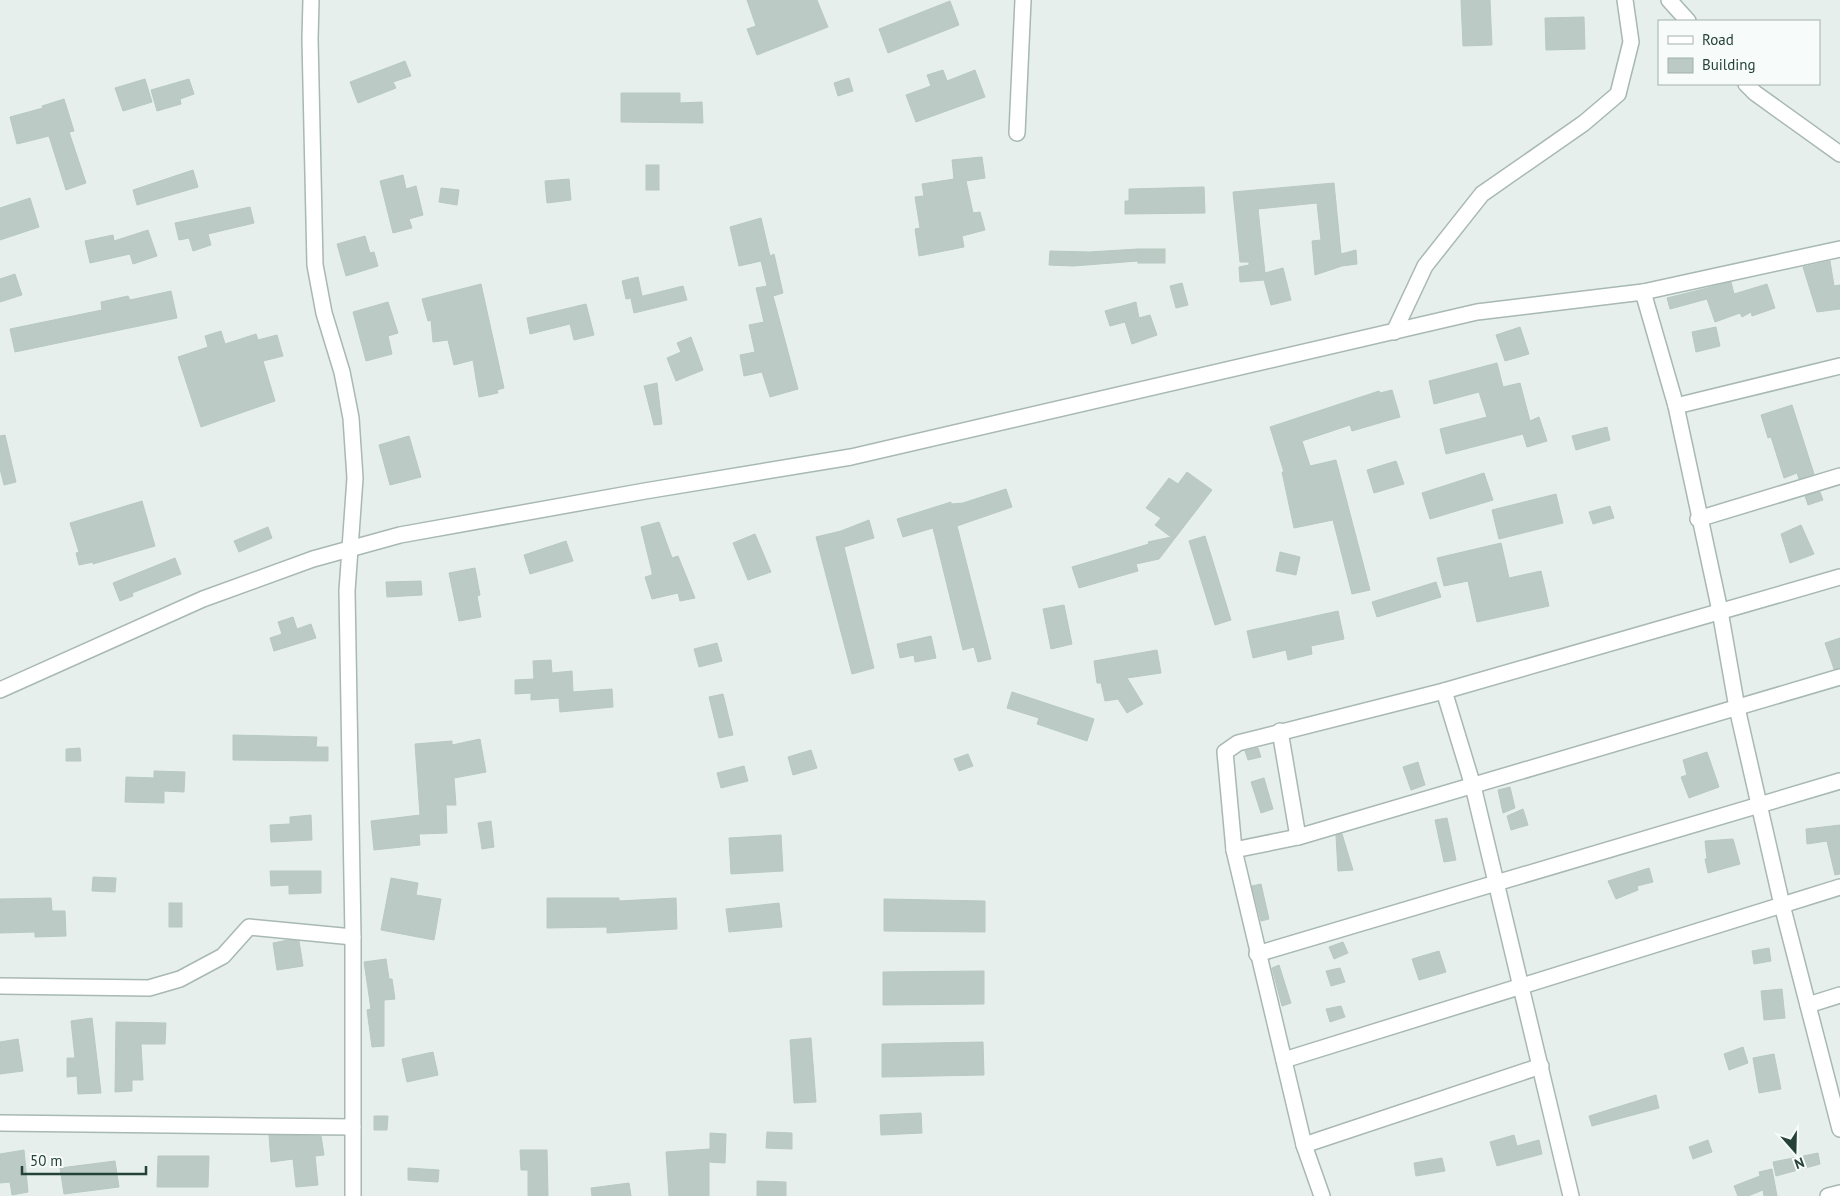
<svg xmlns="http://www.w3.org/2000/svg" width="1840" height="1196" font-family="'PT Sans',sans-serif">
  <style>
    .building { fill: #bbcac4; stroke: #b8c9c2 }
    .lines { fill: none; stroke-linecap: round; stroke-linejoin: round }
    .minor-casing { stroke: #a8b8b2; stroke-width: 18 }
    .minor { stroke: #fff; stroke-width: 15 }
  </style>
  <rect width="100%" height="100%" fill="#e6efeb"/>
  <g class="building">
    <path d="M747,0H817L828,27L757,55L747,29L756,26Z"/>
    <path d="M1461,0H1490L1492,45L1463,46Z"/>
    <path d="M950,1L959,25L888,53L879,29Z"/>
    <path d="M1584,17L1585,49L1546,50L1545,18Z"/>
    <path d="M405,61L411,76L393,82L396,88L358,103L350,82Z"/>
    <path d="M943,70L947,81L975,70L985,97L916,122L906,95L931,86L927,75Z"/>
    <path d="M849,78L853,91L838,96L834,83Z"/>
    <path d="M145,79L152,102L123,111L115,88Z"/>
    <path d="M189,79L194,94L180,99L181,104L157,111L151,90Z"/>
    <path d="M621,93H680V103L702,102L703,123L621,122Z"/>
    <path d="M64,99L74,131L69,132L86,183L66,190L49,136L17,144L10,117L43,108L42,106Z"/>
    <path d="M982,157L985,178L966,181L973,213L980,212L985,230L962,236L964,247L919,256L915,229L920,228L915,197L924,196L922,184L954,179L952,160Z"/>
    <rect x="646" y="165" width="13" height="25"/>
    <path d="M193,170L198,187L137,205L133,190Z"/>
    <path d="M403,175L406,189L416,186L423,215L409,219L412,228L393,233L380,181Z"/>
    <path d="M569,179L571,200L547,203L545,181Z"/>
    <path d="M1334,183L1341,254L1356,250L1357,264L1342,266L1315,275L1312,241L1321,240L1317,203L1258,209L1265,273L1283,268L1291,300L1271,305L1264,280L1240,282L1239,267L1249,265V262H1240L1233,192Z"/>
    <path d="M1204,187L1205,213L1125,214V201H1129V189Z"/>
    <path d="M441,188L459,190L457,205L439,202Z"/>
    <path d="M30,198L39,227L0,240V208Z"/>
    <path d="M250,207L254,223L208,234L211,245L193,251L189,238L179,240L175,223Z"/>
    <path d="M761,218L770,256L774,254L783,293L773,296L798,389L770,397L762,372L744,376L740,355L755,352L749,325L764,322L756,288L767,286L761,261L739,266L730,227Z"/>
    <path d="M148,230L157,256L133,264L130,254L90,263L85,241L113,235L114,241Z"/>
    <path d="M365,236L370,253L374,252L378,266L346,276L337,244Z"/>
    <rect x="1138" y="249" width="27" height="14"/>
    <path d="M1138,249V261L1073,266L1049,265L1050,251L1089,252Z"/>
    <path d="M1830,261L1834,286L1840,285V309L1817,312L1803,267Z"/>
    <path d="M15,274L22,295L0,302V279Z"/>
    <path d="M638,277L642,296L626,299L622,281Z"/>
    <path d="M1731,282L1734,294L1767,284L1775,308L1752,316L1751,312L1742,317L1740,313L1715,322L1707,299L1670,309L1667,298Z"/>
    <path d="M1182,283L1188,305L1176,308L1170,286Z"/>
    <path d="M481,284L504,388L497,390L498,393L479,397L473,360L454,365L448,340L433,342L431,320L428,321L422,299Z"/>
    <path d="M683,286L687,300L634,313L631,299Z"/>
    <path d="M171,291L177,318L15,352L10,329L102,310L101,302L128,296L130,300Z"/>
    <path d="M388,302L398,333L388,336L392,354L366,361L353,312Z"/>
    <path d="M1136,302L1139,318L1150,315L1157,335L1132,344L1125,322L1110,326L1105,311Z"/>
    <path d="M586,304L594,335L574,340L570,324L530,334L527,318Z"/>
    <path d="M1520,327L1529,354L1505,361L1496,335Z"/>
    <path d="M1716,327L1720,346L1696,352L1692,332Z"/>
    <path d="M221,331L225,344L256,334L258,340L277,335L283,356L263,361L275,401L201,427L178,357L208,347L205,336Z"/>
    <path d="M691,337L703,370L676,381L667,358L681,352L677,343Z"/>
    <path d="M1497,363L1503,387L1520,383L1530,421L1539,417L1547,441L1527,447L1523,434L1446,454L1440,429L1487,417L1479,392L1434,404L1429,381Z"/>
    <path d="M657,383L662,424L654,425L644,386Z"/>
    <path d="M1392,390L1400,417L1352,431L1350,425L1302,441L1310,466L1336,460L1370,590L1352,594L1333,520L1294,528L1282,472H1284L1270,427L1379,391L1380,393Z"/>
    <path d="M1792,405L1814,474L1799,479L1797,473L1784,478L1771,437L1768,438L1761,415Z"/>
    <path d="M1607,427L1610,440L1576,450L1572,436Z"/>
    <path d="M5,435L16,482L4,485L0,469V436Z"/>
    <path d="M409,436L421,477L390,485L379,445Z"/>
    <path d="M1396,461L1404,484L1374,493L1367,470Z"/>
    <path d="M1187,472L1212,490L1159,559L1136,564L1138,571L1079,588L1072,567L1149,544L1148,542L1171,537L1155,525L1161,518L1146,508L1169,478L1178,484Z"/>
    <path d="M1484,473L1493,500L1430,519L1422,493Z"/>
    <path d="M1006,489L1012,507L957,526L991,659L978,662L974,647L963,650L933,528L903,537L897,519L951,502V504L963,503Z"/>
    <path d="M1820,492L1823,500L1808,505L1805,496Z"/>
    <path d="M1556,494L1563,523L1499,539L1492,510Z"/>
    <path d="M142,501L155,546L93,564V562L79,565L76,553L79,552L70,523Z"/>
    <path d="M1610,506L1614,518L1593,524L1589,512Z"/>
    <path d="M869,520L874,538L844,547L874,668L852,674L816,537L841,531Z"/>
    <path d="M659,522L672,558L678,556L695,598L680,601L678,593L652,599L645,577L652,575V572L641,527Z"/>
    <path d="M1801,525L1814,554L1790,563L1781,534Z"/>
    <path d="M268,527L272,538L239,552L234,541Z"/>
    <path d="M755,534L771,572L748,580L733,543Z"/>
    <path d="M1205,536L1231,620L1215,625L1189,541Z"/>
    <path d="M566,541L573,561L530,574L524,555Z"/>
    <path d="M1501,543L1509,578L1541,571L1549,606L1477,622L1468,581L1444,586L1437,558Z"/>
    <path d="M1280,552L1300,557L1296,575L1276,571Z"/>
    <path d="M175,558L181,574L132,593L133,596L120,601L113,583Z"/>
    <path d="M475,568L480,595L477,596L481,617L459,621L449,573Z"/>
    <path d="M421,581L422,595L387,597L386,582Z"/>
    <path d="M1436,582L1441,597L1377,617L1372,602Z"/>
    <path d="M1064,605L1072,644L1051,649L1043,609Z"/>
    <path d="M1338,611L1344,639L1311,646L1312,654L1288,660L1286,650L1253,658L1247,631Z"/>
    <path d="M293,617L297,629L311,624L316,638L274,651L270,638L282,634L278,622Z"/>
    <path d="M931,636L936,658L915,662L914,655L900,658L897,644Z"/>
    <path d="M1840,638V668L1834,669L1825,643Z"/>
    <path d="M717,643L722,661L699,667L694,649Z"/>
    <path d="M1157,650L1161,673L1127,678L1143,704L1127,713L1118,699L1105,701L1101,683H1097L1094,661Z"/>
    <path d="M551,660L552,673L572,671L573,692L612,689L613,707L560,712L559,698L531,700V693L515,694V680L534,679L533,661Z"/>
    <path d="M1012,692L1094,719L1087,741L1037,724L1039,718L1007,708Z"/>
    <path d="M723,694L733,735L719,738L709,697Z"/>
    <path d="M233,735L317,737L316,747H328V761L233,760Z"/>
    <path d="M480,739L486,772L454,778L456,805H446L447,833L419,834L420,845L374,850L371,821L420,815L415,744L452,741V745Z"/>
    <path d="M80,748L81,761H66V749Z"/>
    <path d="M1258,748L1261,757L1248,760L1245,751Z"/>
    <path d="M811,750L817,768L793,775L788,757Z"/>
    <path d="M1707,752L1719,787L1689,798L1681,777L1687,775L1683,760Z"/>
    <path d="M968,754L973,766L959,771L954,759Z"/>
    <path d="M1418,762L1425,785L1411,790L1403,767Z"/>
    <path d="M744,766L748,781L721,788L717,773Z"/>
    <path d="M154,771L185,772L184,792L164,791V803L125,802L126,777L154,778Z"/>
    <path d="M1264,778L1273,809L1261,813L1251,782Z"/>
    <path d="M1510,787L1515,808L1503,813L1498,790Z"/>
    <path d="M1523,809L1528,825L1511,830L1507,816Z"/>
    <path d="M311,815L312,840L271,842L270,825L290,824V817Z"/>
    <path d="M1447,818L1456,860L1444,862L1435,820Z"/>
    <path d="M491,821L494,847L482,849L478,823Z"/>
    <path d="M1840,825V874L1835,875L1827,841L1807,844L1806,829Z"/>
    <path d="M1342,834L1353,870L1338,871L1336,835Z"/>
    <path d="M781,835L783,871L731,874L729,838Z"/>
    <path d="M1733,839L1740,864L1708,873L1705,859H1707L1705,841Z"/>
    <path d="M1649,868L1653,882L1637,886L1638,890L1616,899L1608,881Z"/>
    <path d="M270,871H321V893L289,894V885L271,886Z"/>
    <path d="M93,877L116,878L115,892L92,891Z"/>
    <path d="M391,878L418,883L416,895L441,899L434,940L381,930Z"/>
    <path d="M1261,884L1269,919L1261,921L1252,886Z"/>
    <path d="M51,898L52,911H65L66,936L35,937V932L0,933V899Z"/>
    <path d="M547,898H619V901L676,898L677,929L607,933V927L547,928Z"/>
    <path d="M884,899L985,901V932L884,931Z"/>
    <rect x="169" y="903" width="13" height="24"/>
    <path d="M779,903L782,927L729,932L726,909Z"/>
    <path d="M288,940L299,941L303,966L277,970L273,943Z"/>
    <path d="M1343,942L1348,953L1334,959L1329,947Z"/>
    <path d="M1769,948L1771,961L1754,964L1752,951Z"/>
    <path d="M1439,951L1446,972L1419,980L1412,959Z"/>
    <path d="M386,959L389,979H392L395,999L384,1000V1046L372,1047L367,1010L371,1009L364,962Z"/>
    <path d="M1279,965L1291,1003L1282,1006L1272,968Z"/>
    <path d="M1340,968L1345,982L1331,986L1326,971Z"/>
    <path d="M984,971V1004L883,1005V972Z"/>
    <path d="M1782,989L1785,1018L1764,1020L1761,991Z"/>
    <path d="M1341,1006L1345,1017L1330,1022L1326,1009Z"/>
    <path d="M92,1018L101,1093L78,1094L77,1076L67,1077V1058H75L71,1021Z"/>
    <path d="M116,1022L166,1023L165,1044H141L143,1080H132V1091L115,1092Z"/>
    <path d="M811,1038L816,1102L794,1103L790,1040Z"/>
    <path d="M18,1039L23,1071L0,1074V1042Z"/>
    <path d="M983,1042L984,1075L882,1077V1044Z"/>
    <path d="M1743,1047L1748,1063L1729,1070L1724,1054Z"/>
    <path d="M433,1052L438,1075L407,1082L402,1059Z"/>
    <path d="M1774,1054L1781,1089L1759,1093L1753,1058Z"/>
    <path d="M1656,1095L1659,1108L1592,1126L1589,1116Z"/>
    <path d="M921,1113L922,1133L881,1135L880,1115Z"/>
    <path d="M374,1116H388L387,1130H374Z"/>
    <path d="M767,1132L792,1133V1149L766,1148Z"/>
    <path d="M710,1133L726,1134L725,1163L709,1162V1196H669L666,1152L710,1149Z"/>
    <path d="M269,1135L321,1136L324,1155L315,1156L318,1185L296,1187L293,1159L271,1162Z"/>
    <path d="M1514,1135L1517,1146L1539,1140L1542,1154L1497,1166L1490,1142Z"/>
    <path d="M1708,1140L1712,1152L1693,1159L1689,1147Z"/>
    <path d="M24,1150L28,1192L12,1195L10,1182L0,1183V1154Z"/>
    <path d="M520,1150H547L548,1196H528V1170H521Z"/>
    <path d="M1818,1153L1820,1164L1776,1176L1773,1162Z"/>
    <path d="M158,1156H209L208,1187H157Z"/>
    <path d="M1442,1158L1445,1171L1416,1176L1414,1163Z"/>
    <path d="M115,1161L119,1187L64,1194L60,1168Z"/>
    <path d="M408,1168L439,1170L438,1182L408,1180Z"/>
    <path d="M1772,1169L1777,1196H1764L1763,1190L1748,1196H1738L1734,1186L1760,1176L1759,1172Z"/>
    <path d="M757,1181L786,1182V1196H757Z"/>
    <path d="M629,1183L631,1196H592L591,1188Z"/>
  </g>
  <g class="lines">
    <g class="minor-casing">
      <g id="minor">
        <path d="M311,0L310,39L315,265L324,313L342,372L351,418L355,478L347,591L353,937V1196"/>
        <path d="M1669,0L1688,21"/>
        <path d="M1746,84L1755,93L1840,154"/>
        <path d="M1017,133L1023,0"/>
        <path d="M1643,292L1840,249"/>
        <path d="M1394,332L1425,266L1482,194L1584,123L1618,94L1631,42L1625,0"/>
        <path d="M1676,406L1840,366"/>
        <path d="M1698,519L1840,476"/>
        <path d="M0,690L203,599L313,559L400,535L645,491L851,457L1477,312L1643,292L1676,406L1720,611L1737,708L1782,905L1840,1129"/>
        <path d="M1444,691L1473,786L1571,1196"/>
        <path d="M1280,731L1298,837"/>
        <path d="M1234,850L1298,837L1840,677"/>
        <path d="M1257,954L1840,781"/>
        <path d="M0,986L149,988L180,979L223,956L249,927L353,937"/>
        <path d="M1808,1005L1840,995"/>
        <path d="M1284,1060L1840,887"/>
        <path d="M0,1123L353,1127"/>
        <path d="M1304,1145L1541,1066"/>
        <path d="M1322,1196L1304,1145L1234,850L1225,752L1238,743L1444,691L1840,577"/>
        <path d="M1828,1196L1840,1193"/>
      </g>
    </g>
    <use href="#minor" class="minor"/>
  </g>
  <rect x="1658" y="20" width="162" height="65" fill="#f7fbf9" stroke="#a3b1ad"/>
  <rect x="1668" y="36" width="25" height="8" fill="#ffffff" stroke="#a3b1ad"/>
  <text x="1702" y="45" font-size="15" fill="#24423a">Road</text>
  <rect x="1668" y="58" width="25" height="15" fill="#bbcac4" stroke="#a3b1ad"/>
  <text x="1702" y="70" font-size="15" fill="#24423a">Building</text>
  <g transform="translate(1795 1151) rotate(160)" stroke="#f7fbf9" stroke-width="4" paint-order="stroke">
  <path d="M0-4L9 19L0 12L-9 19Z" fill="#24423a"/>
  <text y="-8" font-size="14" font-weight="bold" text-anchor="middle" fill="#24423a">N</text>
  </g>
  <path d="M22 1166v8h124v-8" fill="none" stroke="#24423a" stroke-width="2.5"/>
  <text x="30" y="1166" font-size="15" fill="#24423a" stroke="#f7fbf9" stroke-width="4" paint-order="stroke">50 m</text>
</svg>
